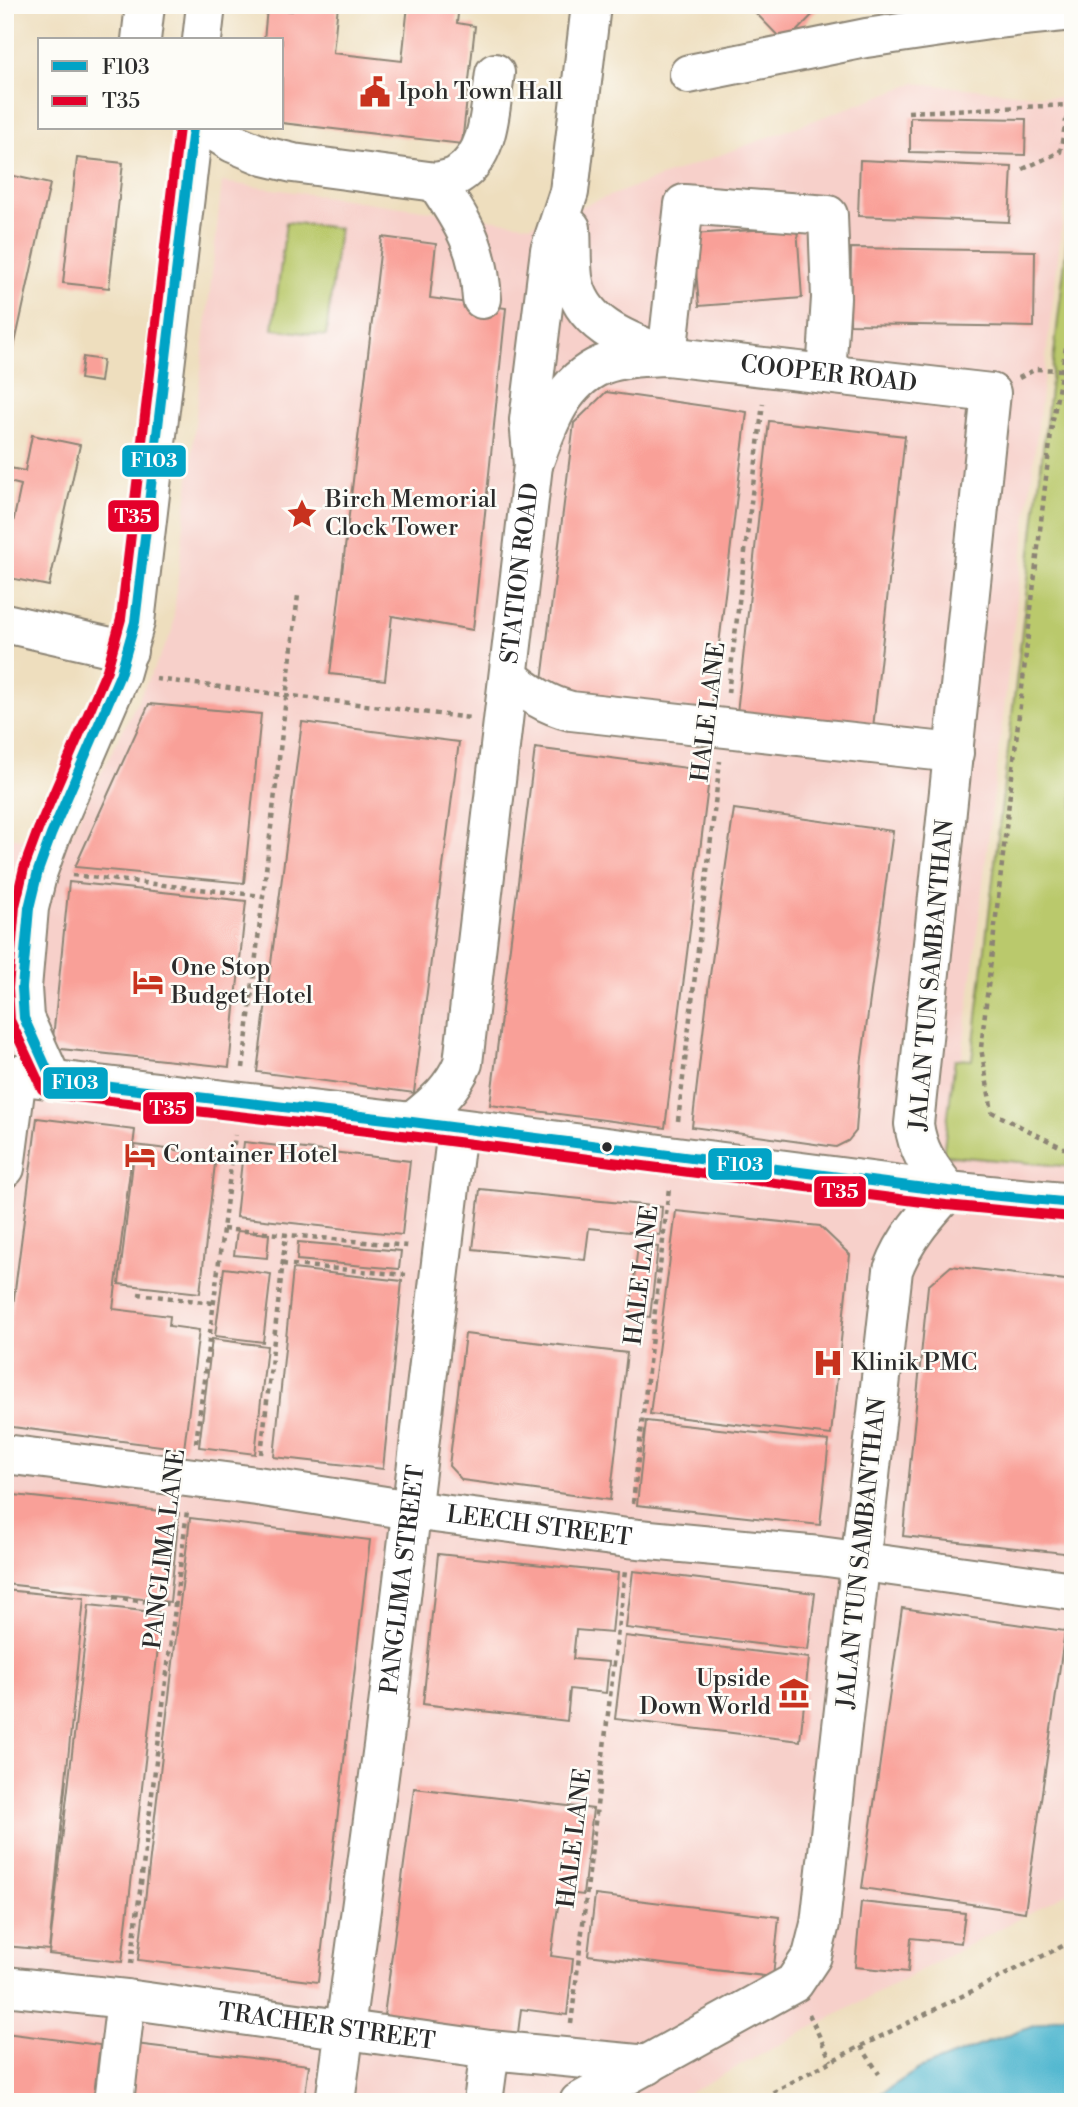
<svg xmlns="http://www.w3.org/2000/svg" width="1078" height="2107" font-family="'Libre Bodoni',serif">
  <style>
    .built { fill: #f7d0ca }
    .green { fill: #bac96c; stroke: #727a4c; stroke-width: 2 }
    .water { fill: #52b8d0; stroke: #3e727e; stroke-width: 2 }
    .building { fill: #f9a098 }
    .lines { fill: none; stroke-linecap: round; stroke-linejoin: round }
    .minor-casing { stroke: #8c8474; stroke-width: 42 }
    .major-casing { stroke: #8c8474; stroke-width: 42 }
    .path { stroke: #8c8474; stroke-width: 4.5; stroke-dasharray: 5 5; stroke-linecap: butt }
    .minor { stroke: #fff; stroke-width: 38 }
    .major { stroke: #fff; stroke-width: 38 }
    .bus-1-casing { stroke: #fdfcf7; stroke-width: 16 }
    .bus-2-casing { stroke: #fdfcf7; stroke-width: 16 }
    .bus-1 { stroke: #02a3c6; stroke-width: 10 }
    .bus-2 { stroke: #e4002b; stroke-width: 10 }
    .bus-dot { fill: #2b2b2b; stroke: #fdfcf7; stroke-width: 2.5 }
    .labels { text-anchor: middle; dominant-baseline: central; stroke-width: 5; stroke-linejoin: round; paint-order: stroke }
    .poi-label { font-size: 24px; fill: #2b2b2b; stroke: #fdfcf7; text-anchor: start }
    .street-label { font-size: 24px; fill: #2b2b2b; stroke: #fdfcf7 }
    .line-badge { stroke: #fdfcf7; stroke-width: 2.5 }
    .badge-label { font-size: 19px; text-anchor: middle; font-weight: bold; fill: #fff }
  </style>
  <rect width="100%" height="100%" fill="#fdfcf7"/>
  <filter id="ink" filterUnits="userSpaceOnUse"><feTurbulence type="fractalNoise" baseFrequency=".0143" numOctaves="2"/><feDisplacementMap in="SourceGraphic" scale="14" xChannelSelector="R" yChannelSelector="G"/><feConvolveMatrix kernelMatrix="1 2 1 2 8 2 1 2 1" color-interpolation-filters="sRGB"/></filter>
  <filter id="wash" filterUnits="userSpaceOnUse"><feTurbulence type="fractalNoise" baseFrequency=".00686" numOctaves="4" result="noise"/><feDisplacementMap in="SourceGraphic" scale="28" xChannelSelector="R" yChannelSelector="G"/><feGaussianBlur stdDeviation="1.57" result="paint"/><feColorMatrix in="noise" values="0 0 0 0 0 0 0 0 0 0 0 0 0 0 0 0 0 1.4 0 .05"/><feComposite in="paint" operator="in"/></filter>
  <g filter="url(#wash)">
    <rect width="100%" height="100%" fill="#eedebe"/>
    <path class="built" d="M915,83L1073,99V133L951,1151L1073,1163V1890L671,2102H5V837L66,843L172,632L222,182L531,225Z"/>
    <g class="green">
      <path d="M1073,191V1167L943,1155L955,1059L972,1060Z"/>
      <path d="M286,222L339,228L326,336L273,329Z"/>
    </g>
    <path class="water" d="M1073,2013V2102H868L919,2069L1031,2026Z"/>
    <g id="blocks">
      <g class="building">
        <path d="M293,5H338L333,53L402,61L408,5H459L457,23L475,26L462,144L282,123V40H264L267,8L292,11Z"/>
        <path d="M748,5H822L785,43Z"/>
        <path d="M910,117L1026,119L1025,155L910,152Z"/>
        <path d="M77,158L123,163L109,288L63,283Z"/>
        <path d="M860,160L1012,167L1009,222L858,216Z"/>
        <path d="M5,174L50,184L6,384H5Z"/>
        <path d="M797,227L802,298L699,306L693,234Z"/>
        <path d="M382,237L436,244L430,298L506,308L473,630L392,616L385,680L330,674Z"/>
        <path d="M851,248L1035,251L1034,327L850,324Z"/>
        <path d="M83,357L103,360L100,382L80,379Z"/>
        <path d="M606,392L747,412L711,711L541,689L574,423Z"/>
        <path d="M769,421L905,436L873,728L737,713Z"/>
        <path d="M32,435L80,445L49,586L5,577V541L9,542L21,485L5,481V467L25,471Z"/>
        <path d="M149,704L261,714L244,883L75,867Z"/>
        <path d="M302,722L459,742L414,1093L257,1072Z"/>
        <path d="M535,748L710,771L665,1128L490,1105Z"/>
        <path d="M734,809L893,831L861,1065L856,1131L848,1141L836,1147L692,1127L709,982Z"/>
        <path d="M69,882L246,901L229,1067L52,1048Z"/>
        <path d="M37,1118L135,1130L113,1309L170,1316L169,1326L199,1330L184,1449L5,1426V1368Z"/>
        <path d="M244,1142L410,1161L402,1235L236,1217Z"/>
        <path d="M135,1145L216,1155L200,1293L119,1284Z"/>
        <path d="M480,1189L662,1207L660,1235L589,1228L585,1260L473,1249Z"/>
        <path d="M676,1211L820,1226L850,1255L831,1435L650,1414Z"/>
        <path d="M237,1231L269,1234L267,1258L234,1255Z"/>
        <path d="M298,1242L401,1251L399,1269L297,1260Z"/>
        <path d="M638,1245L658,1247L650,1317L630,1315Z"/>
        <path d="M951,1266L1073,1281V1554L903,1536L928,1286Z"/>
        <path d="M224,1268L271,1274L263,1342L215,1336Z"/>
        <path d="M293,1269L402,1281L383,1469L274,1457Z"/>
        <path d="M465,1334L627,1353L610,1500L462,1480L449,1466Z"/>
        <path d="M212,1339L267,1346L255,1454L199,1447Z"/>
        <path d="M646,1421L829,1441L820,1525L637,1505Z"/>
        <path d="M5,1494L179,1513L170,1602L5,1584Z"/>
        <path d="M190,1518L370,1540L318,1982L138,1960Z"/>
        <path d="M438,1554L618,1573L612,1633L576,1630L573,1659L609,1662L606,1693L570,1689L567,1721L423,1704Z"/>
        <path d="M633,1571L815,1593L808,1650L626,1628Z"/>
        <path d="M5,1590L84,1598L49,1950L5,1946Z"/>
        <path d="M89,1605L162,1613L122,1962L49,1954Z"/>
        <path d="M902,1608L1065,1631L1025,1912L862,1888Z"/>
        <path d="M625,1636L809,1658L800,1741L615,1719Z"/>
        <path d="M414,1788L593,1809L583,1895L560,1892L551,1956L573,1959L567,2015L521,2009L517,2041L383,2023Z"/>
        <path d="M595,1895L779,1917L773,1977L588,1955Z"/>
        <path d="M861,1902L965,1913L961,1943L911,1938L908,1972L855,1967Z"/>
        <path d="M5,2033L100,2045L93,2102H5Z"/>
        <path d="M127,2043L309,2065L304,2102H120Z"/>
      </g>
    </g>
  </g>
  <g filter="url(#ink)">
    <use href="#blocks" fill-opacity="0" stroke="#8c8474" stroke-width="2"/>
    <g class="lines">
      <g class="minor-casing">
        <g id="minor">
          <path d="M141,40L145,5"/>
          <path d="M202,40L206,5"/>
          <path d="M689,74L866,38L996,19L1073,11"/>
          <path d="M209,128L233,143L264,156L293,163L436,182C443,180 452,179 458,175C491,154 490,107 495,73"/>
          <path d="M436,182C464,224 479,247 482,299"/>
          <path d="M571,228C572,244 571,261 573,277C579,323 624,340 662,354"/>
          <path d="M667,356L684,204L828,215L831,298L826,374"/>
          <path id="s1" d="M533,465C547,427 561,382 602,365C622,357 646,357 667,356L991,393L914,1124C918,1154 931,1168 948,1191C925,1216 905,1238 893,1270L820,1924L812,1956L794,1983L579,2102"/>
          <path d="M5,623L128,651"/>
          <path d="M509,677C529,693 546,705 571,711L954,753"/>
          <path d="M52,1080L24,1018L22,988L29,908L38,871L51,835L120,675L135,622L193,128"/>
          <path id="s2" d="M412,1122C434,1104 452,1090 463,1063L533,465L529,420L550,250L569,192L591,5"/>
          <path d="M5,1168L17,1075"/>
          <path id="s3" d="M5,1454L257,1486L411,1510L628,1538L820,1556L1073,1591"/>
          <path id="s4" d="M5,1986L126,1999L490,2050L648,2065"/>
          <path d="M114,2102L126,1999"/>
          <path id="s5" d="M335,2102L385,1731L457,1129"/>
          <path d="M483,2102L490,2050"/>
        </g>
      </g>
      <g class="major-casing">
        <path id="major" d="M5,1074L412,1122L948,1191L1073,1203"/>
      </g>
      <g class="path">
        <path d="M908,112L1069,105"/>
        <path d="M1023,169L1060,152L1069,105L1073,103"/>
        <path d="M1073,308L1052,425L981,1048L992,1112L1063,1148H1073"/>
        <path d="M1019,378L1036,369L1062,370"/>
        <path d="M156,679L470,718"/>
        <path d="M728,693L763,403"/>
        <path d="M72,875L263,896"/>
        <path d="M243,1068L298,595"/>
        <path d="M678,1121L720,761"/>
        <path d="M223,1229L408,1246"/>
        <path d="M282,1264L406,1275"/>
        <path d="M138,1294L213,1303"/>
        <path d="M196,1443L235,1135"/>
        <path d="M261,1454L286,1234"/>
        <path d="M633,1503L669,1188"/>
        <path d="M113,1598L176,1605"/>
        <path d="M131,1964L187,1511"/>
        <path d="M809,2014L831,2061"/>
        <path d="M571,2024L625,1571"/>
        <path d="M861,2046L879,2074"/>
        <path d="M755,2102L831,2061L1073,1941"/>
      </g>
      <use href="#minor" class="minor"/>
      <use href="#major" class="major"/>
      <g class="bus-1-casing">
        <path id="bus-1" d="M193,128L135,622L120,675L51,835L38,871L29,908L22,988L24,1018L52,1080L412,1122L948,1191L1073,1203"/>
      </g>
      <g class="bus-2-casing">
        <path id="bus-2" d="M179,128L121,619L107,670L38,830L24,868L15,906L8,988L10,1020L42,1089L50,1094L410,1136L946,1205L1072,1217"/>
      </g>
      <use href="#bus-1" class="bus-1"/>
      <use href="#bus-2" class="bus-2"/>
    </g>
  </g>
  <defs>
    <g id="civic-bare" transform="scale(2.415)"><path d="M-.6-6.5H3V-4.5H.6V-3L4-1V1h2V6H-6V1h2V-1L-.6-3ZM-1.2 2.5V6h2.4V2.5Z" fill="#c8321e" stroke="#fdfcf7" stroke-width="2.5" paint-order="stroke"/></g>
    <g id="sight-bare" transform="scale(2.415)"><path d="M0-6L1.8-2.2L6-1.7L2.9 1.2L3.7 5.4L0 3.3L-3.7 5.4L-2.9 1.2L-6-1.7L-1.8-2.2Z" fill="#c8321e" stroke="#fdfcf7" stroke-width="2.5" paint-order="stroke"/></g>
    <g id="hotel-bare" transform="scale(2.415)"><path d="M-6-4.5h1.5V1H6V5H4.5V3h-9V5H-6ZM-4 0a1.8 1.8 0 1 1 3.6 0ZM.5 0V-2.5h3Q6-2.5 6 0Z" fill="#c8321e" stroke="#fdfcf7" stroke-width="2.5" paint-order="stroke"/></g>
    <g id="hospital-bare" transform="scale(2.415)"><path d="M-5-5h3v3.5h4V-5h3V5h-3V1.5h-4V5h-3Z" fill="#c8321e" stroke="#fdfcf7" stroke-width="2.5" paint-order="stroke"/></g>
    <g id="museum-bare" transform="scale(2.415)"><path d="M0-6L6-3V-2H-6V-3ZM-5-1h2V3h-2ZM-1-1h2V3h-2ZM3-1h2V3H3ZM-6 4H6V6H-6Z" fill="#c8321e" stroke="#fdfcf7" stroke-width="2.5" paint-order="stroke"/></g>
  </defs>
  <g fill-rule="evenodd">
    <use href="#civic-bare" x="375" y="92"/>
    <use href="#sight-bare" x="302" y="514"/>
    <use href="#hotel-bare" x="148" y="982"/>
    <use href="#hotel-bare" x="140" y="1155"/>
    <use href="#hospital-bare" x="828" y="1363"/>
    <use href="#museum-bare" x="794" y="1693"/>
  </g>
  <circle class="bus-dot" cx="607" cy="1147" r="6"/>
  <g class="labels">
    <g class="poi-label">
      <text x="398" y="92">Ipoh Town Hall</text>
      <text x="325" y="500">Birch Memorial<tspan x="325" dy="28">Clock Tower</tspan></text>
      <text x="171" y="968">One Stop<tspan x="171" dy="28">Budget Hotel</tspan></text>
      <text x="163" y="1155">Container Hotel</text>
      <text x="851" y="1363">Klinik PMC</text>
      <text x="771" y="1679" text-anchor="end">Upside<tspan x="771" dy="28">Down World</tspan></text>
    </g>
    <g class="street-label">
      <text stroke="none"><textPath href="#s1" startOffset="354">COOPER ROAD</textPath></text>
      <text stroke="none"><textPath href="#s2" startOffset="572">STATION ROAD</textPath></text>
      <text transform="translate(709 712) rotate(-83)">HALE LANE</text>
      <text transform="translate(932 975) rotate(-85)">JALAN TUN SAMBANTHAN</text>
      <text transform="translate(642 1275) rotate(-83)">HALE LANE</text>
      <text stroke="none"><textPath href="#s3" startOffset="539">LEECH STREET</textPath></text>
      <text transform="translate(165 1549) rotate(-83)">PANGLIMA LANE</text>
      <text transform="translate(862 1553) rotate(-84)">JALAN TUN SAMBANTHAN</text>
      <text stroke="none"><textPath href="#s5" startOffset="527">PANGLIMA STREET</textPath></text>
      <text transform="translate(575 1838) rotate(-83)">HALE LANE</text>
      <text stroke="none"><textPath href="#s4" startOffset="324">TRACHER STREET</textPath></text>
    </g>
  </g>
  <g class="line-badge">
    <rect x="121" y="444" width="66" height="34" rx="7" fill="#02a3c6"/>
    <rect x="107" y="499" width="53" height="34" rx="7" fill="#e4002b"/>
    <rect x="42" y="1066" width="67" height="34" rx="7" fill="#02a3c6"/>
    <rect x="142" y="1091" width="53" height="34" rx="7" fill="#e4002b"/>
    <rect x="707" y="1147" width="66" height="34" rx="7" fill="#02a3c6"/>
    <rect x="813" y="1175" width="54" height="33" rx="7" fill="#e4002b"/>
  </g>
  <g class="badge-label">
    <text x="154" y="467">F103</text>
    <text x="133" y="523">T35</text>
    <text x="75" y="1089">F103</text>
    <text x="168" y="1115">T35</text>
    <text x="740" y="1171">F103</text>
    <text x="840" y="1198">T35</text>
  </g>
  <rect width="1078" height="2107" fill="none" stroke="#fdfcf7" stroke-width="28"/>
  <rect x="38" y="38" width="245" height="91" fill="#fdfcf7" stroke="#a9a8a5" stroke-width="2"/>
  <rect x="52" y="61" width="35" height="10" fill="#02a3c6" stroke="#a9a8a5" stroke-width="2"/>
  <text x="102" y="74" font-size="21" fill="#2b2b2b">F103</text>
  <rect x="52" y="96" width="35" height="10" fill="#e4002b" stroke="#a9a8a5" stroke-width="2"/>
  <text x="102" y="108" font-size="21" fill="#2b2b2b">T35</text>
</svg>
